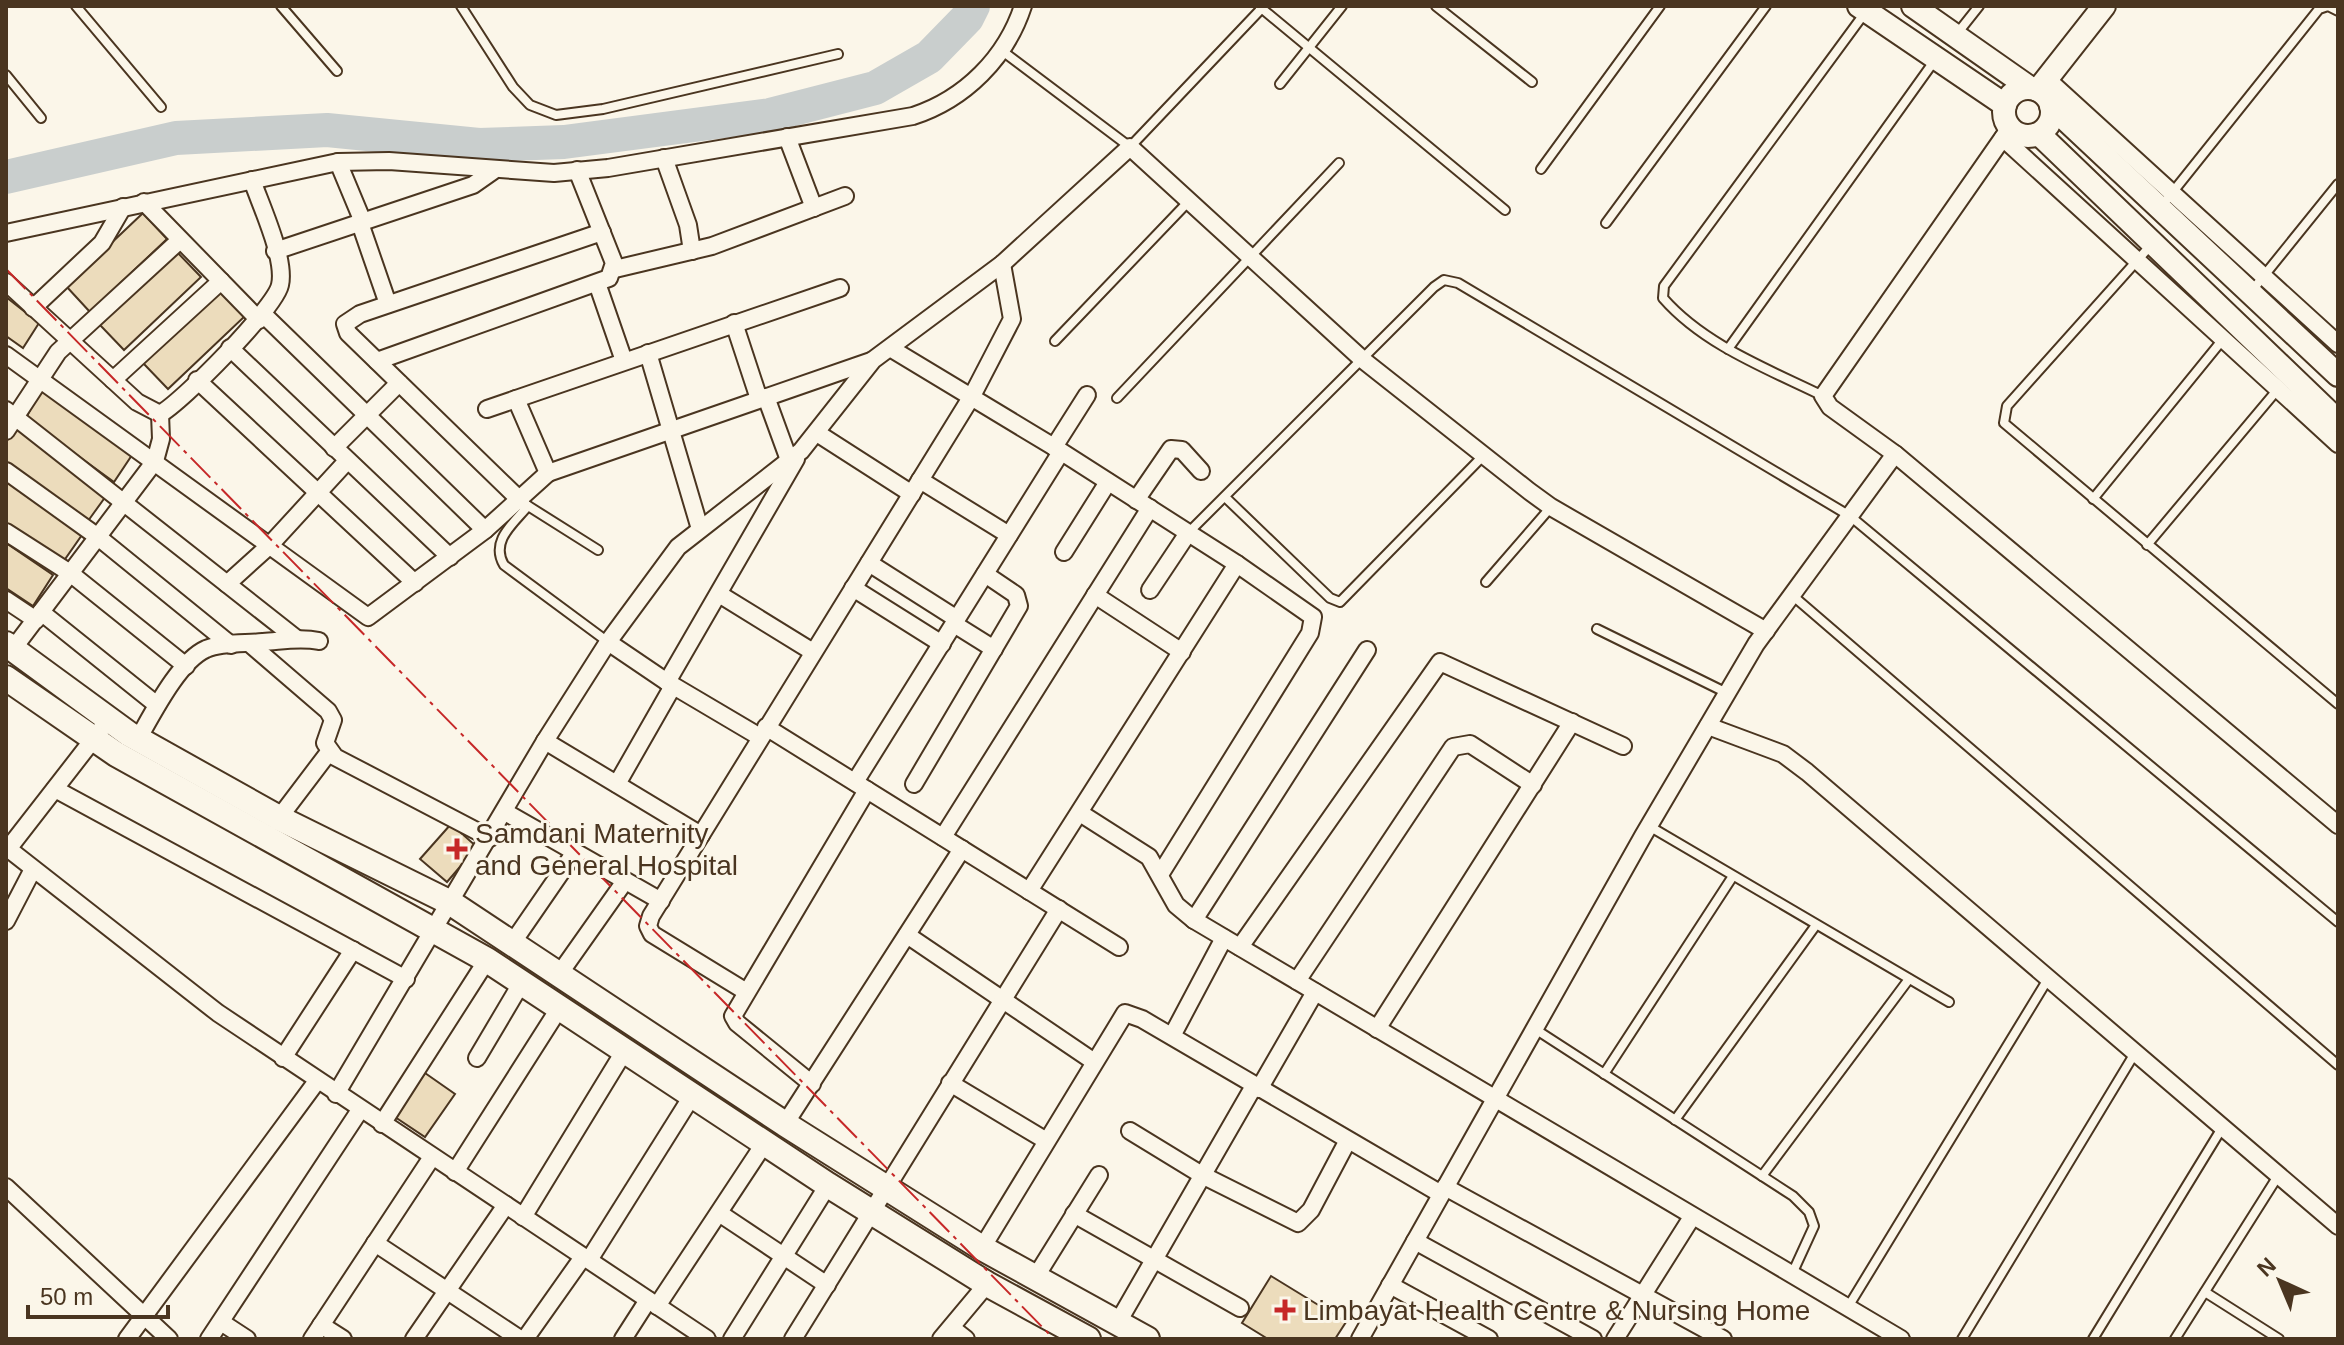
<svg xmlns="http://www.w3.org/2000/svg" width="2344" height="1345" font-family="Arial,sans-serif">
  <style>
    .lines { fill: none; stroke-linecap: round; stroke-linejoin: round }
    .river { stroke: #c9cecd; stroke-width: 34 }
    .building { fill: #ecdcbc; stroke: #4a3520; stroke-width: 2 }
    .service-casing { stroke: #4a3520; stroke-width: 12 }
    .minor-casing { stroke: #4a3520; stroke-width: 20 }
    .tertiary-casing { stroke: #4a3520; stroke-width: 26 }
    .secondary-casing { stroke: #4a3520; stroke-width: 28 }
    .service { stroke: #fbf6e9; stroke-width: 8 }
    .minor { stroke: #fbf6e9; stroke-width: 16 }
    .tertiary { stroke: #fbf6e9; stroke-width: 22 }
    .secondary { stroke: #fbf6e9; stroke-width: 24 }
    .power { stroke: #c62828; stroke-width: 2; stroke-dasharray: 28 6 4 6; stroke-linecap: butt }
    .poi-dot { fill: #c62828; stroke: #fbf6e9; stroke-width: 3 }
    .labels { text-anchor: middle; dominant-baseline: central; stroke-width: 6; stroke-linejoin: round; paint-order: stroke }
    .poi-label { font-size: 28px; fill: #4a3520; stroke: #fbf6e9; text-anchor: start }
  </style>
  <rect width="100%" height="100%" fill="#fbf6e9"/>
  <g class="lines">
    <path class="river" d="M6,177L176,138L327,130L479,145L564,142L770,115L875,88L929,57L967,18L973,6"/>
  </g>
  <g class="building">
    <path d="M143,213L167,239L90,312L66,286Z"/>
    <path d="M176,251L201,277L124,350L100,325Z"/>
    <path d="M220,290L245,316L168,389L143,363Z"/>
    <path d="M6,297L39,323L23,348L6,336Z"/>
    <path d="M41,388L134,452L114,482L26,418Z"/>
    <path d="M15,427L106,496L88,521L6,466V440Z"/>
    <path d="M6,479L84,532L63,562L6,523Z"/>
    <path d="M6,543L53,575L33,606L6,588Z"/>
    <path d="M451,824L477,847L447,882L420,859Z"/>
    <path d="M425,1073L455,1094L425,1137L395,1117Z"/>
    <path d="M1271,1276L1346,1322L1335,1339H1268L1242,1323Z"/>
  </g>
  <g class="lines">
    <g class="service-casing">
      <g id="service">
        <path d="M76,6L161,107"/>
        <path d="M281,6L337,71"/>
        <path d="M461,6L513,87L530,105L556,115L603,109L838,54"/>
        <path d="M1436,6L1532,82"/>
        <path d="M1260,7L1505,210"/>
        <path d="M1956,35L1979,6"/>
        <path d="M1001,50L1130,147L1262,8"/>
        <path d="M6,75L41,118"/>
        <path d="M1280,84L1342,6"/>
        <path d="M1541,169L1660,6"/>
        <path d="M2160,208L2319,9L2328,6L2338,11"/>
        <path d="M1606,223L1766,6"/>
        <path d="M2151,245L2007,406L2004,423L2338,704"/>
        <path d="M2250,293L2338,184"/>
        <path d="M1055,341L1189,201"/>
        <path d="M1728,349L1935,60"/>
        <path d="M1823,396C1768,369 1704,345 1663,298L1664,286L1864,14"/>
        <path d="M1117,398L1339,163"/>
        <path d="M1225,497L1330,598L1340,602L1484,455"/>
        <path d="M2093,499L2224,338"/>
        <path d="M525,504L598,550"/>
        <path d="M528,506C513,524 490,541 504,565L608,642"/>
        <path d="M1188,533L1434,287L1444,280L1458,283L1850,516L2338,922"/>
        <path d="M2147,545L2278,389"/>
        <path d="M1486,582L1551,507"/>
        <path d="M1792,595L2338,1065"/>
        <path d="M1597,629L1727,693"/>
        <path d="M1649,826L1949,1002"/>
        <path d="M1535,1029L1793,1196L1809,1212L1814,1226L1792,1274"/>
        <path d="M1604,1074L1733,876"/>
        <path d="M1675,1120L1816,925"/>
        <path d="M1762,1176L1909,979"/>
        <path d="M2205,1292L2279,1339"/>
        <path d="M1848,1307L2048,979"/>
        <path d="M1962,1339L2135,1053"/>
        <path d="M2093,1339L2222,1128"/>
        <path d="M2175,1339L2278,1176"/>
      </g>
    </g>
    <g class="minor-casing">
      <g id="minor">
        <path d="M2048,80L2338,344"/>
        <path d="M2009,129L1823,396L1830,407L1895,454L2338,825"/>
        <path d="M787,137L814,208"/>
        <path d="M2003,138L2338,444"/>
        <path d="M664,158L688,225L692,251"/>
        <path d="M338,162L363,222"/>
        <path d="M144,202L259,320"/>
        <path d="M360,223L388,304"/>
        <path d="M6,233L338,162L389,161L554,173L608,168L913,116C965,99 1006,58 1023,6"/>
        <path d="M275,251L473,185L493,171"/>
        <path d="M615,269L712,246L845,196"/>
        <path d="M6,282L137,402L160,414C182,402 275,308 280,285C286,259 261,206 252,180"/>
        <path d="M597,283L624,361"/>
        <path d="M33,308L102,243L123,207"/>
        <path d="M263,314L485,530"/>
        <path d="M734,323L759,399"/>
        <path d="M230,348L450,557"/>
        <path d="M890,348L1054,447L1237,564L1313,617L1310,633L1161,873"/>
        <path d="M648,353L700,529"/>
        <path d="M6,355L368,617L485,530L548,473L516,399"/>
        <path d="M377,361L609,278L614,263L577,170"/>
        <path d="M113,380L221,281"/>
        <path d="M197,380L415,583"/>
        <path d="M766,397L789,460"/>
        <path d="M487,409L840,288"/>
        <path d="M6,410L297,639"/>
        <path d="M6,431L58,352L180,240"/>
        <path d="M817,433L912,494"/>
        <path d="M1054,447L1087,395"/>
        <path d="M334,448L399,383"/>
        <path d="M6,471L98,537L231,645"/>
        <path d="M548,473L871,361"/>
        <path d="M920,480L1009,535"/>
        <path d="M1136,500L1171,449L1182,450L1201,471"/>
        <path d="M521,501L348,333L345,324L360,314L602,232"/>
        <path d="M6,532L70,573L186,666"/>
        <path d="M1064,552L1108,482"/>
        <path d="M869,563L957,619"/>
        <path d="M227,584L269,546L347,461"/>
        <path d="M853,588L942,644"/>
        <path d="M1150,590L1188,533"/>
        <path d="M719,594L813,652"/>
        <path d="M1095,595L1182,652"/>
        <path d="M6,600L36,620"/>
        <path d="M41,612L157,705"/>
        <path d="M954,624L994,649"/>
        <path d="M608,642L667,682L760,737"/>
        <path d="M249,643L328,711L333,720L325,743L335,757L490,838"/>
        <path d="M13,649L155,461L161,439L160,414"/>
        <path d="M667,682L796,459"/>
        <path d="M1708,726L1783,754L1807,772L2338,1226"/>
        <path d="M766,727L1119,947"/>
        <path d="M138,739C153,713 179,661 206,649C223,642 245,644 263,642C281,641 300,637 319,641"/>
        <path d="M545,741L701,835"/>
        <path d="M855,782L1061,452"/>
        <path d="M617,784L673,686"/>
        <path d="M914,784L1019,606L1016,595L985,574"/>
        <path d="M55,789L406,979"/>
        <path d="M505,812L661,901"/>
        <path d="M1080,813L1149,857L1176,905L1194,920L1901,1339"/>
        <path d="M279,818L329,752"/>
        <path d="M943,837L1150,508"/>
        <path d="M6,847L218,1013L707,1339"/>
        <path d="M8,849L109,719"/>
        <path d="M1029,891L1237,564"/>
        <path d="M1194,920L1367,650"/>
        <path d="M6,921L32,871"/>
        <path d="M907,935L1093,1061"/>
        <path d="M513,942L575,852"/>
        <path d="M1240,947L1440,662L1623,746"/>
        <path d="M560,973L625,881"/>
        <path d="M1297,981L1453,747L1470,744L1533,785"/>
        <path d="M745,991L652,934L648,926L651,916L972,396L1012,319L1002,264"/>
        <path d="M1377,1029L1572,722"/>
        <path d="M1172,1036L1224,938"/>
        <path d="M283,1058L353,950"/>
        <path d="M477,1058L522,982"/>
        <path d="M950,1083L1045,1140"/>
        <path d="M812,1084L737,1023L733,1016L867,790"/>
        <path d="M1259,1089L1315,992"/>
        <path d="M336,1094L545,741L608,642L678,547L801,451L873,360L1002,264L1130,147L1363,360L1529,491L1551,507L1766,631"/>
        <path d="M382,1124L487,960"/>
        <path d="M785,1124L962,849"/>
        <path d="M1130,1131L1202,1175L1298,1223L1311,1210L1347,1142"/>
        <path d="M455,1172L560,1007"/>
        <path d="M6,1187L169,1339"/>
        <path d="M1445,1187L1723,1339"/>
        <path d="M719,1213L827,1285"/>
        <path d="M1074,1214L1240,1308"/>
        <path d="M523,1217L625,1050"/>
        <path d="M1415,1241L1593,1339"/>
        <path d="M375,1243L520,1339"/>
        <path d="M982,1248L1125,1013L1142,1019L1441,1194"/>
        <path d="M589,1260L692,1096"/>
        <path d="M1035,1278L1099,1175"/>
        <path d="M1390,1285L1489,1339"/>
        <path d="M657,1306L764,1144"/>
        <path d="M221,1322L247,1339"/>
        <path d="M1117,1324L1254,1086"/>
        <path d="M321,1325L343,1339"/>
        <path d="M952,1328L966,1339"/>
        <path d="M127,1339L317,1081"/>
        <path d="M209,1339L360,1110"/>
        <path d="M312,1339L432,1157"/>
        <path d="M414,1339L506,1205"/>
        <path d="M525,1339L583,1257"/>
        <path d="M623,1339L648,1300"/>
        <path d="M732,1339L828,1185"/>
        <path d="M793,1339L1059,909"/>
        <path d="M941,1339L987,1284"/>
        <path d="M1360,1339L1643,836L1756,644L1895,454"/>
        <path d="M1615,1339L1692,1217"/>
      </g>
    </g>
    <g class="tertiary-casing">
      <g id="tertiary">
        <path d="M1859,6L2005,105"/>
        <path d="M1913,6L2030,88"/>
        <circle cx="2028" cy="112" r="24"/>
        <path d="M2038,90L2104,6"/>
        <path d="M2051,106L2338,375"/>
        <path d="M2039,134L2338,421"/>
      </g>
    </g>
    <g class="secondary-casing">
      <g id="secondary">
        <path d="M6,644L129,734L279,818L451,903L785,1124L982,1248L1147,1339"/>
        <path d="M6,678L116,754L487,960L828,1185L987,1284L1088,1339"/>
      </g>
    </g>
    <use href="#service" class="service"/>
    <use href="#minor" class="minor"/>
    <use href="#tertiary" class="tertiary"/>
    <use href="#secondary" class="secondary"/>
    <path class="power" d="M6,269L1054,1339"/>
  </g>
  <g class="poi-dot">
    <path d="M453 837h8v8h8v8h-8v8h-8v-8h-8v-8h8z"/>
    <path d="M1281 1298h8v8h8v8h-8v8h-8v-8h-8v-8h8z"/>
  </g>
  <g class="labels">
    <g class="poi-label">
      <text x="475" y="833">Samdani Maternity<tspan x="475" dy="32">and General Hospital</tspan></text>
      <text x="1303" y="1310">Limbayat Health Centre &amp; Nursing Home</text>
    </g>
  </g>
  <rect width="2344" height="1345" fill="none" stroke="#4a3520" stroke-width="16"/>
  <g transform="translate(2280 1281) rotate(316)" stroke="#fbf6e9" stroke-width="6" paint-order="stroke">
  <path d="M0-6L14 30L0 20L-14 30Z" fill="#4a3520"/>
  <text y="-12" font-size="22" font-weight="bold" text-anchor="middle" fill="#4a3520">N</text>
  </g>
  <path d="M28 1305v12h140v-12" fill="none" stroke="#4a3520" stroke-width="4"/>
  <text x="40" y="1305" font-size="24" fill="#4a3520" stroke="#fbf6e9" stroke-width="6" paint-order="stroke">50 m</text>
</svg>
